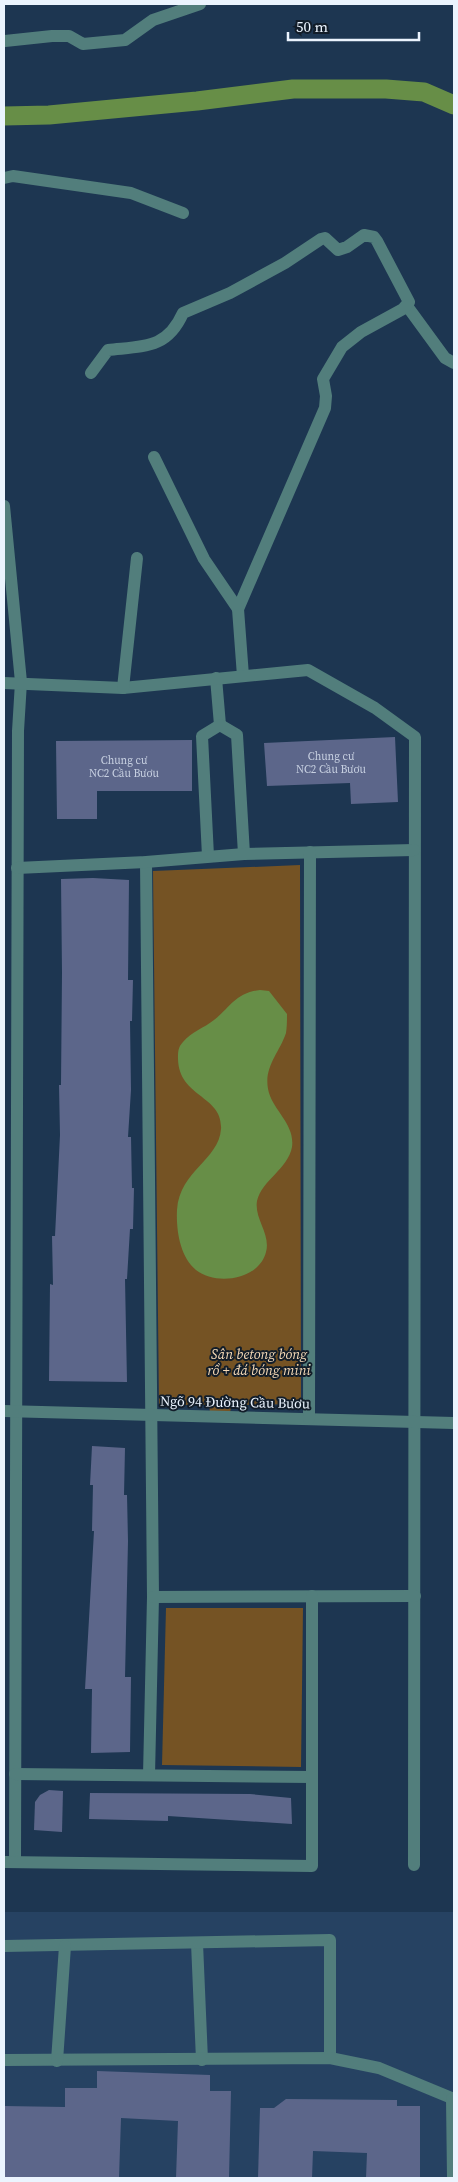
<svg xmlns="http://www.w3.org/2000/svg" width="458" height="2182" font-family="'Source Serif 4',serif">
  <style>
    .built { fill: #264262 }
    .green { fill: #755324 }
    .water { fill: #678e47 }
    .lines { fill: none; stroke-linecap: round; stroke-linejoin: round }
    .canal { stroke: #678e47; stroke-width: 19 }
    .building { fill: #5c668a }
    .minor { stroke: #527e7c; stroke-width: 12 }
    .labels { text-anchor: middle; dominant-baseline: central; stroke-width: 4; stroke-linejoin: round; paint-order: stroke }
    .number-label { font-size: 11px; fill: #c7d0e1 }
    .park-label { font-size: 14px; font-style: italic; fill: #f6dab7; stroke: #121d29 }
    .street-label { font-size: 14px; fill: #ebf4fe; stroke: #121d29 }
  </style>
  <rect width="100%" height="100%" fill="#1d3651"/>
  <rect class="built" x="4" y="1912" width="450" height="266"/>
  <g class="green">
    <path d="M300,865L301,1404L232,1405L230,1412H210L209,1405H159L153,871Z"/>
    <path d="M166,1608H303L301,1767L162,1765Z"/>
  </g>
  <path class="water" d="M260,990L269,991L287,1014C287,1020 287,1027 286,1033C279,1054 262,1068 269,1093C275,1112 295,1125 292,1147C288,1169 262,1180 257,1201C254,1219 271,1234 266,1252C259,1280 216,1286 196,1270C180,1257 176,1230 177,1210C180,1170 219,1160 221,1129C223,1095 179,1098 178,1059C178,1052 178,1047 183,1042C191,1032 204,1028 214,1020C231,1007 235,993 260,990Z"/>
  <g class="lines">
    <path class="canal" d="M4,116L49,115L197,101L293,89H386L424,92L454,105"/>
  </g>
  <g class="building">
    <path d="M395,737L398,802L351,804L350,783L267,786L264,743Z"/>
    <path d="M192,740V791H97V819H57L56,741Z"/>
    <path d="M93,878L129,880L128,980H133L132,1021H130L131,1090L128,1137H131L132,1188H134L133,1229H130L127,1279H125L127,1382L49,1381L50,1284L53,1285L52,1236H55L60,1135L59,1085H61L62,973L61,879Z"/>
    <path d="M92,1446L125,1448L124,1495H127L128,1541L125,1677H131L130,1752L91,1753L92,1689H85L94,1531H92L93,1485H90Z"/>
    <path d="M49,1790L63,1791L62,1832L34,1830L35,1802L40,1795Z"/>
    <path d="M90,1793L250,1794L291,1798L292,1824L168,1816V1821L89,1819Z"/>
    <path d="M97,2071L210,2075V2091H231L229,2178H176L178,2121L121,2118L119,2178H4V2106L65,2107V2088H97Z"/>
    <path d="M286,2099L397,2100V2106H420V2178H366L367,2153L313,2151L312,2178H258L260,2108H274Z"/>
  </g>
  <g class="lines">
    <g class="minor">
      <path d="M5,41L52,36H69L83,44L125,40L153,20L200,4"/>
      <path d="M4,178L13,176L131,193L183,213"/>
      <path d="M407,306L445,358L454,363"/>
      <path d="M91,373L108,350C144,346 167,349 183,313L230,293L285,263L321,239L325,238L338,250L347,247L364,235L374,237L377,241L409,302L403,309L361,332L342,347L323,379L326,396L325,408L238,609"/>
      <path d="M154,457L204,559L238,609L243,676"/>
      <path d="M4,506L21,682L18,731L15,1862"/>
      <path d="M216,678L220,725"/>
      <path d="M4,683L123,688L308,670L375,708L415,737L414,1865"/>
      <path d="M123,688L137,558"/>
      <path d="M208,856L202,736L220,725L237,735L244,854"/>
      <path d="M146,862L153,1597L149,1775"/>
      <path d="M17,868L146,862L244,854L414,850"/>
      <path d="M4,1411L454,1423"/>
      <path d="M309,1419L310,852"/>
      <path d="M153,1597L415,1596"/>
      <path d="M15,1774L312,1777"/>
      <path d="M4,1862L312,1866V1596"/>
      <path d="M197,1943L202,2060"/>
      <path d="M4,1946L330,1940V2058"/>
      <path d="M4,2060L330,2058L379,2068L454,2099"/>
      <path d="M57,2061L65,1946"/>
      <path d="M452,2099L453,2178"/>
    </g>
  </g>
  <g class="labels">
    <g class="number-label">
      <text x="331" y="756">Chung cư<tspan x="331" dy="13">NC2 Cầu Bươu</tspan></text>
      <text x="124" y="760">Chung cư<tspan x="124" dy="13">NC2 Cầu Bươu</tspan></text>
    </g>
    <g class="park-label">
      <text x="259" y="1354">Sân betong bóng<tspan x="259" dy="16">rổ + đá bóng mini</tspan></text>
    </g>
    <g class="street-label">
      <text transform="translate(235 1402) rotate(1)">Ngõ 94 Đường Cầu Bươu</text>
    </g>
  </g>
  <rect width="458" height="2182" fill="none" stroke="#ebf4fe" stroke-width="10"/>
  <path d="M288 32v8h131v-8" fill="none" stroke="#ebf4fe" stroke-width="2.5"/>
  <text x="296" y="32" font-size="15" fill="#ebf4fe" stroke="#121d29" stroke-width="4" paint-order="stroke">50 m</text>
</svg>
